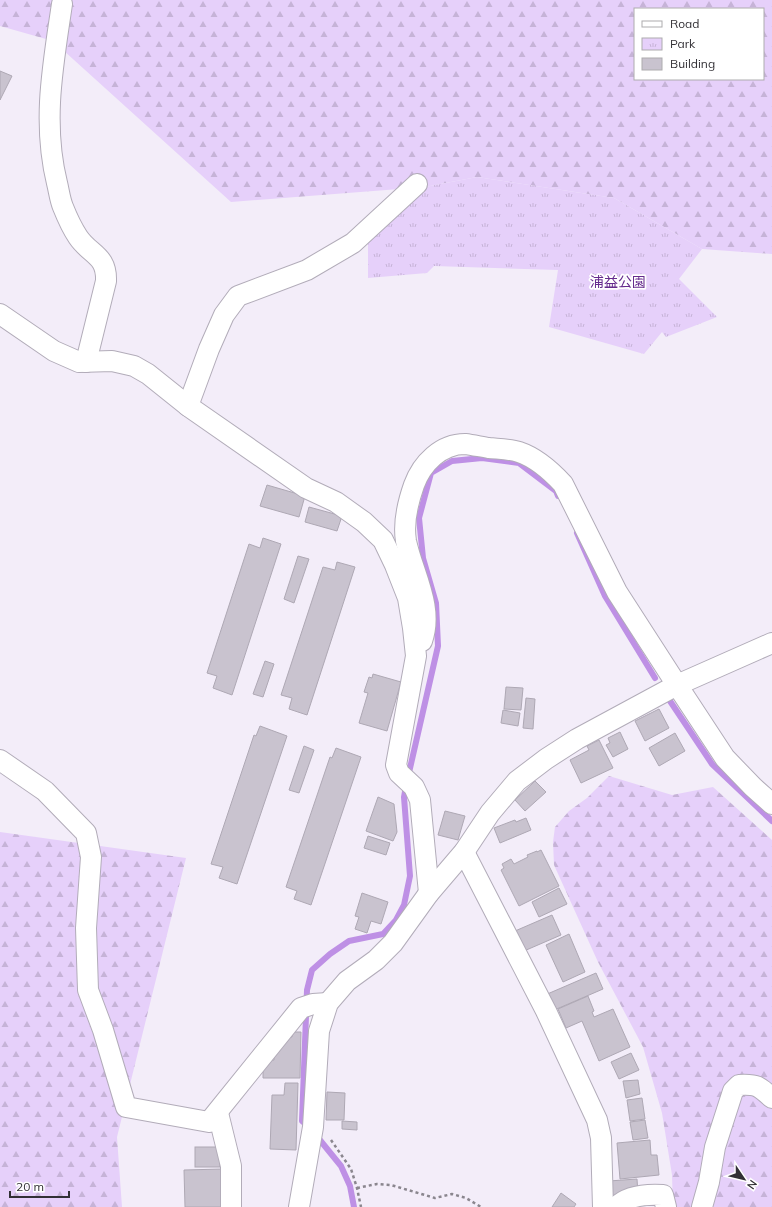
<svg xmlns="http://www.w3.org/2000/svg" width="772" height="1207" font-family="Mulish,'Noto Sans JP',sans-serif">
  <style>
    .forest { fill: url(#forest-firs); fill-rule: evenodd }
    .park { fill: url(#park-tufts) }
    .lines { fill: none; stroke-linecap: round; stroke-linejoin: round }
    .stream { stroke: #be90e5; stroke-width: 6 }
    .building { fill: #c9c3cf; stroke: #aea8b4 }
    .minor-casing { stroke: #b2acb9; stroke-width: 22 }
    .path { stroke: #8a868e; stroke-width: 2.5; stroke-dasharray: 3 3; stroke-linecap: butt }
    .minor { stroke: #fff; stroke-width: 20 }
    .labels { text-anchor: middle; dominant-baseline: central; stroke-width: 3.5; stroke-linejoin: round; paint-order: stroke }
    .park-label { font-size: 14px; fill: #652a8d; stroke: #fff }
  </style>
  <defs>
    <pattern id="forest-firs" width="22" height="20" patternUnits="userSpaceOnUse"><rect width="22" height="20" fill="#e6d0fa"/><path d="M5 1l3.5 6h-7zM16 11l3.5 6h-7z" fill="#c6b3d7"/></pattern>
    <pattern id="park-tufts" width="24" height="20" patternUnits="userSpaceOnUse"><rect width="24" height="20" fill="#e6d0fa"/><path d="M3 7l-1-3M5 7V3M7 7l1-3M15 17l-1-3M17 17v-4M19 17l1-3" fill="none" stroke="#c6b3d7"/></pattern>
  </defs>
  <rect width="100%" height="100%" fill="#f3edf9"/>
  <g class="forest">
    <path d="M0,0H772V254L702,249L614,198L477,177L425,187L231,202L53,41L0,26ZM635,9H763V79H635Z"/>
    <path d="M609,776L672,795L713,787L772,840V1207H673L672,1175L662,1113L643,1047L598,962L554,865L553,842L555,827L569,811L587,798Z"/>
    <path d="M0,832L186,858L117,1137L122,1207H0Z"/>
  </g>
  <path class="park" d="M477,177L614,198L702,249L679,279L717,317L666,337L662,332L644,354L549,327L558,270L434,266L427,273L368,278V238L425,187Z"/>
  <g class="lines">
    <g class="stream">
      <path d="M577,533L605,596L655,678"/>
      <path d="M668,698L712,764L772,821"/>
      <path d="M408,777L438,646L436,603L423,558L419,518L431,473L452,461L482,458L519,463L556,491L558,496"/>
      <path d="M309,1127L302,1121L307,990L312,970L330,954L349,941L383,934L396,920L404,905L410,876L404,797L406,786"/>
      <path d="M315,1134L341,1166L350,1186L354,1207"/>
    </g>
  </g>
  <g class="building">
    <path d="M0,71L12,76L0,100Z"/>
    <path d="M267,485L305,496L299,517L260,506Z"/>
    <path d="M309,507L342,516L337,531L305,522Z"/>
    <path d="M263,538L281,544L232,695L213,688L217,676L207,673L249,544L260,548Z"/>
    <path d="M298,556L309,559L294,603L284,599Z"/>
    <path d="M337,562L355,567L307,715L289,709L292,698L281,695L323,567L335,570Z"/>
    <path d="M265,661L274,664L263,697L253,694Z"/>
    <path d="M373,674L401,682L387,731L359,723L368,693L364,692L369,677L372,678Z"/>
    <path d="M506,687L523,688L521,710L504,709Z"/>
    <path d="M526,698L535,699L533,729L523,728Z"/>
    <path d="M659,709L669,728L645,741L635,721Z"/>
    <path d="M503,710L520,713L518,726L501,723Z"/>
    <path d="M260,726L287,736L237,884L219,878L223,867L211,864L254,735L256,736Z"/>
    <path d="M620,732L628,749L613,757L606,745L610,743L608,738Z"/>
    <path d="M675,733L685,751L659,766L649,748Z"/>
    <path d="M599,740L613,768L581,783L570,760L589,750L587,746Z"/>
    <path d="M304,746L314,750L299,793L289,790Z"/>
    <path d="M336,748L361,757L311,905L294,899L297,891L286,887L330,757L332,758Z"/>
    <path d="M535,781L546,792L525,811L515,800Z"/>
    <path d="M378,797L394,804L397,832L393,841L366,831Z"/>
    <path d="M445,811L465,816L458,840L438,835Z"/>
    <path d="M526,818L531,830L500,843L494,828L515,820L516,822Z"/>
    <path d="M368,836L390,843L386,855L364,848Z"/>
    <path d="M541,850L559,886L519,906L501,870L504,868L502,864L511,859L514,864L528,857L527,855L537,851V852Z"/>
    <path d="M559,888L567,904L539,917L532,902Z"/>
    <path d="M362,893L388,902L381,924L371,921L367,933L355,929L359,917L355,916Z"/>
    <path d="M552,915L561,935L524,951L515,931Z"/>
    <path d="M569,934L585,972L563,982L546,945Z"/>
    <path d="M596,973L603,989L552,1011L545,995Z"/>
    <path d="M588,996L594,1011L592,1012L594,1017L613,1009L630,1047L599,1061L582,1021L566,1028L558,1009Z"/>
    <path d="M293,1032H301L300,1078H263V1060H274V1049L286,1037H292Z"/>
    <path d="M631,1053L639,1070L619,1079L611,1062Z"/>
    <path d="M638,1080L640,1094L626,1098L623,1081Z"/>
    <path d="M285,1083H298L296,1150L270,1149L272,1095H284Z"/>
    <path d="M327,1092L345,1093L344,1120H326Z"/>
    <path d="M642,1098L645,1119L630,1121L627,1100Z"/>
    <path d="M645,1120L648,1138L633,1140L630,1122Z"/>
    <path d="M342,1121L357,1122V1130L342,1129Z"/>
    <path d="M650,1140L651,1155H657L659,1175L620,1179L617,1143Z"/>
    <rect x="195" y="1147" width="25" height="20"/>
    <path d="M222,1169L224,1207H185L184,1170Z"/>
    <path d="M637,1179L638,1194L610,1196L609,1181Z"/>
    <path d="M561,1193L576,1204L574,1207H552Z"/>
  </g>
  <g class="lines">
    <g class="minor-casing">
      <g id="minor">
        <path d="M62,4C53,65 42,122 57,183C59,191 60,200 63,207C67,217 72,228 78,237C90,255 107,255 106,281L86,362"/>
        <path d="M0,314L54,351L79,362L112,361L134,366L148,374L188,406L306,488L336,502L364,522L383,540L395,565L408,598L413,628L416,656L396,765L399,773L414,787L420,800L429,893"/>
        <path d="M188,406L209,349L224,315L238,296L307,270L353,243L417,184"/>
        <path d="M422,641C434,607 413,574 406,541C403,523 408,502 414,485C422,463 441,444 465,444C473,445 482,447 489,448C499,449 510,449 519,452C537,458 551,471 563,484L617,592L677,685L725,758L753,787L772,804"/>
        <path d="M0,760L45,791L86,833L91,857L86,928L88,990L103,1030L126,1107L209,1122L301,1008L313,1004L328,1003"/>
        <path d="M464,852L546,1011L597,1120L601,1138L603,1207"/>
        <path d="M218,1113L231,1166V1207"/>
        <path d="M299,1207L313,1127L319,1031L328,1003L347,981L376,960L393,943L429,893L464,852L490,813L517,781L546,759L577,739L677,685L772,643"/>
        <path d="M616,1207C627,1196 647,1194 663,1195L666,1207"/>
        <path d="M702,1207L709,1182L715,1147L733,1091L739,1085C757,1084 759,1086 772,1098"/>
      </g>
    </g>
    <g class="path">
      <path d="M331,1140L351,1169L357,1188L361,1207"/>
      <path d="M357,1188L377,1184L391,1185L435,1198L452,1194L466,1198L481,1207"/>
    </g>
    <use href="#minor" class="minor"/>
  </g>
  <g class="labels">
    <g class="park-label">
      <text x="618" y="282">浦益公園</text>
    </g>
  </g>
  <rect x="634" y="8" width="130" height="72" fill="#ffffff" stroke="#adacae"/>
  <rect x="642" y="21" width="20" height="6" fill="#ffffff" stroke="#adacae"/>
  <text x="670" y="28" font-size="12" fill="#323035">Road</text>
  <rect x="642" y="38" width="20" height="12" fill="url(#park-tufts)" stroke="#adacae"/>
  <text x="670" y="48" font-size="12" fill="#323035">Park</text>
  <rect x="642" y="58" width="20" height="12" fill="#c9c3cf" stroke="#adacae"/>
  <text x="670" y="68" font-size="12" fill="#323035">Building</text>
  <g transform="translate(744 1179) rotate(125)" stroke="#ffffff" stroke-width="3" paint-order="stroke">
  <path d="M0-3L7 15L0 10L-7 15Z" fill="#323035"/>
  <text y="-6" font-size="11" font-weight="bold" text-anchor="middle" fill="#323035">N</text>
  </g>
  <path d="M10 1191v6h59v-6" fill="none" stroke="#323035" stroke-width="2"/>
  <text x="16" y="1191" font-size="12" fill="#323035" stroke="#ffffff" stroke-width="3" paint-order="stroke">20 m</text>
</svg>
